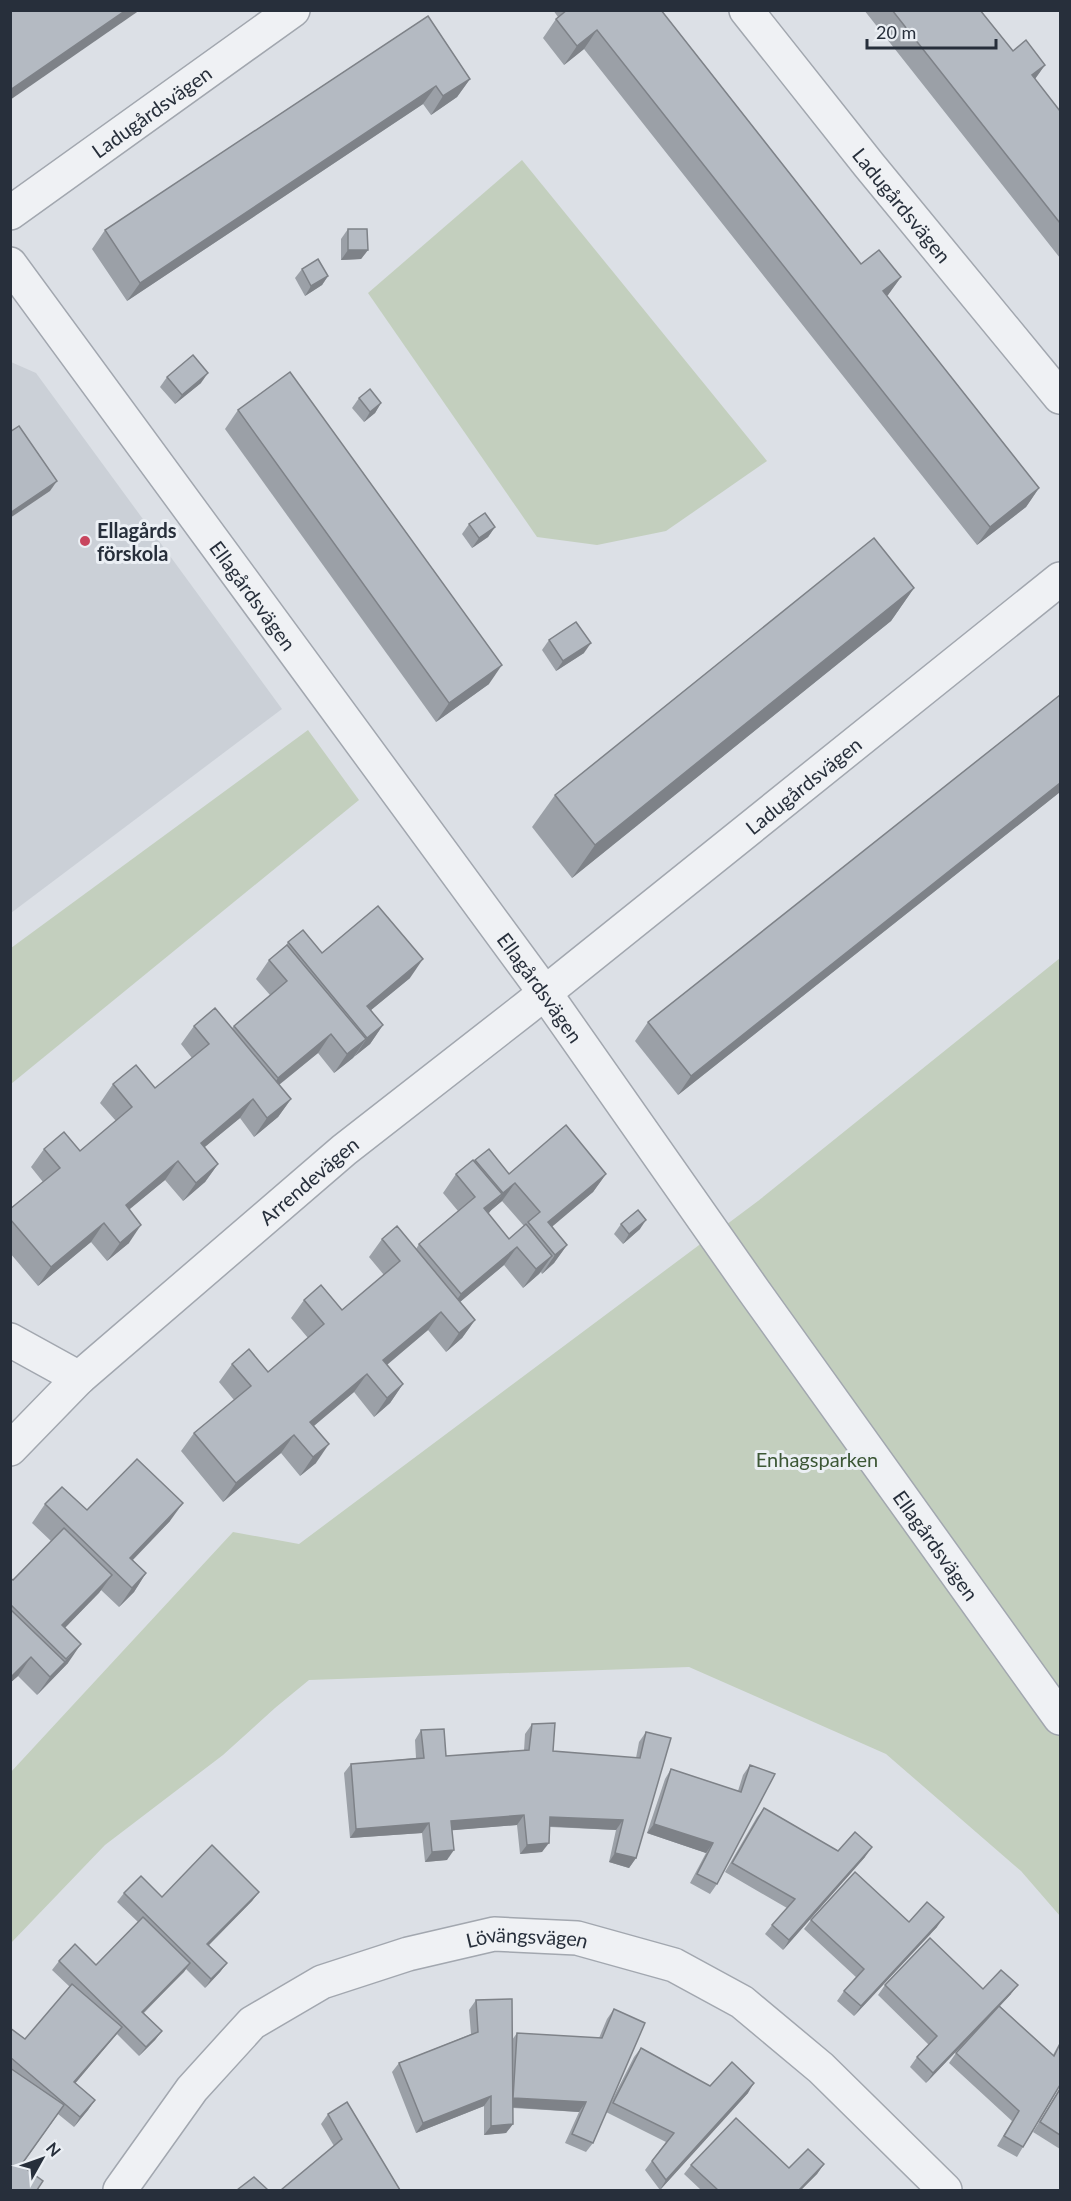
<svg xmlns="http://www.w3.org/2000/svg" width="1071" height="2201" font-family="Lato,sans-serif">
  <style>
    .built { fill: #cbd0d7 }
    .green { fill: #c3cfbe }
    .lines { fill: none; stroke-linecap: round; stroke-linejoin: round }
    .street-casing { stroke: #a2a7af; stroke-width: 36 }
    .street { stroke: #eff1f4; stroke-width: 33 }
    .wall { fill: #9ba0a7; fill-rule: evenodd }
    .shaded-wall { fill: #7e8288 }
    .building { fill: #b4bac2; stroke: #7e8288; stroke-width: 1.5 }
    .poi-dot { fill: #c8455e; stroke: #ebeff4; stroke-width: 2 }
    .labels { text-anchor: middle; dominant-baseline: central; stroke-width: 6; stroke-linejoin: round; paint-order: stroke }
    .street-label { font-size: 20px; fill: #272f3b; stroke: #ebeff4 }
    .poi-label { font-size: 20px; font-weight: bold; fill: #272f3b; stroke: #ebeff4; text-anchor: start }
    .park-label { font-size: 20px; fill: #3c5735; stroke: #ebeff4 }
  </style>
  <rect width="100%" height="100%" fill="#dce0e6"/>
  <path class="built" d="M11,362L36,373L282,709L11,913Z"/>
  <g class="green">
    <path d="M522,160L767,461L666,531L597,545L537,537L368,293Z"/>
    <path d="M308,730L359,800L11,1084V948Z"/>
    <path d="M1060,958V1916L1021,1871L886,1754L689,1667L309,1680L275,1708L223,1755L105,1845L11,1943L10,1773L233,1532L299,1544L758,1201Z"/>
  </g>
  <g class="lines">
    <g class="street-casing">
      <g id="street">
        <path id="s1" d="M746,10L869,165L1060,397"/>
        <path id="s2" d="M10,213L293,10"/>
        <path id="s3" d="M10,264L545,993L754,1291L1060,1718"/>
        <path d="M10,1340L79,1378"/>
        <path id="s4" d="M10,1449L79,1378L344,1150L526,1008L1060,579"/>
        <path id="s5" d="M120,2190L192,2089L252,2023L322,1982L408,1954L494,1934L577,1938L674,1965L742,2002L821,2068L945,2190"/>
      </g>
    </g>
    <use href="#street" class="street"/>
  </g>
  <g class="wall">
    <path d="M553,10H661L861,264L901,277L887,296L1039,488L1026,507L977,545L584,49L564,65L543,38L556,19L558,17Z"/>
    <path d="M864,10H980L1013,51L1045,65L1035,79L1060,111V258Z"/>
    <path d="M428,16L470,79L457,97L431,115L423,104L127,301L92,249L105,230Z"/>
    <path d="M348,229L368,250L361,259L341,260V239Z"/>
    <path d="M302,269L328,276L322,285L305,296L295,278Z"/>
    <path d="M167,377L201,383L175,404L160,387Z"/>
    <path d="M359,398L381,403L375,413L364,422L352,408Z"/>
    <path d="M238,410L489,684L436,722L225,429Z"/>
    <path d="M469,524L495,527L488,537L472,548L462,534Z"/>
    <path d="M914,588L891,621L572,878L532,827L555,795Z"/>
    <path d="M549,640L584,653L556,671L542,650Z"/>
    <path d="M1060,695V792L678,1095L635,1041L648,1022Z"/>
    <path d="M288,942L322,953L410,978L371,1010L383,1025L370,1044L334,1073L318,1053L279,1085L291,1099L278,1117L254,1137L240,1118L204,1147L218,1164L205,1182L183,1201L165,1180L129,1209V1243L107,1261L91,1242L38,1286L10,1253V1209L43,1182L31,1167L44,1149L80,1151L116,1121L100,1103L113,1084L155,1088L192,1058L181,1044L194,1026L232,1028L234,1026L270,995L256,979L269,960L285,947Z"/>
    <path d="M475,1160L509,1174H606L593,1192L552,1226L567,1245L554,1263L542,1274L541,1272L523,1288L504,1265L460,1302L475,1320L462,1338L446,1352L428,1330L387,1365L403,1384L390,1403L374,1417L354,1392L314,1426L316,1463L300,1476L281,1453L223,1502L181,1451L194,1433L234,1400L219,1382L232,1364L268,1372L308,1338L291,1318L304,1300L342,1310L384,1275L369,1257L382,1239L416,1249L419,1244L458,1211L443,1193L456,1174ZM502,1201L524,1226L509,1239L488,1213Z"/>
    <path d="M621,1224L640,1229L623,1244L614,1234Z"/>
    <path d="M45,1504L170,1521L133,1560L146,1573L134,1592L119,1607L101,1590L65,1628L68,1663L37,1695L18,1676L10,1683V1578L13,1580L51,1541L32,1523Z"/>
    <path d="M532,1724L553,1751L636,1758L639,1742L646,1732L636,1858L629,1868L609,1862L616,1830L550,1827L542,1852L520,1854L517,1825L452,1830L447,1860L425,1862L422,1833L350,1838L344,1773L351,1764L416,1758L415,1740L421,1730L446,1756L524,1751L525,1734Z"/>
    <path d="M750,1765L717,1884L710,1894L690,1883L706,1853L647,1833L665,1779L671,1769L738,1791L743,1775Z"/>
    <path d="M764,1808L838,1851L865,1857L783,1950L765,1934L772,1925L787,1908L725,1872L757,1817Z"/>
    <path d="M259,1892L252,1901L209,1945L227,1963L220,1972L205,1988L186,1969L144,2013L162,2031L155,2040L139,2056L117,2034L75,2083L95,2100L88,2110L74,2127L58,2114L22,2165L10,2190V2028L25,2039L70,1987L52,1970L59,1961L96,1965L138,1922L117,1902L124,1893L162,1897Z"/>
    <path d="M811,1920L909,1922L937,1927L854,2016L837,2001L844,1991L857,1978L804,1929Z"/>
    <path d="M885,1985L983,1989L1011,1994L1000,2006L1053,2055L1060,2042V2085L1017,2157L997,2146L1012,2121L949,2063L956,2053L988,2018L926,2083L910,2067L917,2057L929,2045L878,1995Z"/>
    <path d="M476,2000L512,2040L517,2033L599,2038L607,2019L614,2009L593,2143L586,2152L565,2143L579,2112L513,2108V2124L506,2133L484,2135V2106L416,2133L392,2072L399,2063L471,2034L469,2010Z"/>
    <path d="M641,2048L710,2086L748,2093L660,2190L645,2170L666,2142L606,2112L634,2057Z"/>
    <path d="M1060,2088V2149L1033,2132Z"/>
    <path d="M328,2114L400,2190L334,2146L321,2124Z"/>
    <path d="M824,2164L817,2174L801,2190H701L684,2174L691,2165L789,2168Z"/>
  </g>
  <g class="shaded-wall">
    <path d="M126,10H140L10,100V90Z"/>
    <path d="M597,30L584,49L564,65L577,46Z"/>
    <path d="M1045,65L1032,83V75Z"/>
    <path d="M470,79L457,97L431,115L443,96Z"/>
    <path d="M436,86L423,104L127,301L140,283Z"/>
    <path d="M348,250H368L361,259L341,260Z"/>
    <path d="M328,276L322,285L305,296L311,286Z"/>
    <path d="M901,277L888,295L870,310L883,291Z"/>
    <path d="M208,373L201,383L175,404L182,395Z"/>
    <path d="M381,403L375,413L364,422L370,412Z"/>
    <path d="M57,481L50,491L10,518V513Z"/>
    <path d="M1039,488L1026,507L977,545L990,527Z"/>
    <path d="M495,527L488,537L472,548L479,538Z"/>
    <path d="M914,588L891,621L572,878L595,845Z"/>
    <path d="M591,643L584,653L556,671L563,661Z"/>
    <path d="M502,665L489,684L436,722L449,703Z"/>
    <path d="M1060,783V792L678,1095L691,1076Z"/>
    <path d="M423,959L410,978L354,1024L367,1006Z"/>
    <path d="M383,1025L370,1044L355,1056L367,1038Z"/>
    <path d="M331,1034L318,1053L265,1096L278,1078Z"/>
    <path d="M366,1039L353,1058L334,1073L347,1054Z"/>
    <path d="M253,1099L240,1118L188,1161L201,1143Z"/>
    <path d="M291,1099L278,1117L254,1137L267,1118Z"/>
    <path d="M178,1161L165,1180L113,1223L126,1205Z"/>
    <path d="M218,1164L205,1182L183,1201L196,1183Z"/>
    <path d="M606,1174L593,1192L540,1237L548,1222Z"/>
    <path d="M515,1183L502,1201L490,1211L503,1193Z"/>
    <path d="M502,1194L489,1213L471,1227L484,1208Z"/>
    <path d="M646,1220L640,1229L623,1244L629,1234Z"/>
    <path d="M104,1223L91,1242L38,1286L51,1267Z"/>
    <path d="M141,1225L129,1243L107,1261L120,1243Z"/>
    <path d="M567,1245L554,1263L542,1274L555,1255Z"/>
    <path d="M517,1247L504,1265L448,1312L461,1294Z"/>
    <path d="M552,1256L539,1274L523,1288L536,1269Z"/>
    <path d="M441,1312L428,1330L370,1379L383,1360Z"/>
    <path d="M475,1320L462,1338L446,1352L459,1333Z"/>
    <path d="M367,1374L354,1392L297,1440L310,1422Z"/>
    <path d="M403,1384L390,1403L374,1417L387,1398Z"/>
    <path d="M294,1435L281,1453L223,1502L236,1483Z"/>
    <path d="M329,1444L316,1463L300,1476L313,1457Z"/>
    <path d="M183,1503L170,1521L117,1576L130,1558Z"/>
    <path d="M146,1573L134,1592L119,1607L132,1588Z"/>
    <path d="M112,1575L99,1593L49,1644L62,1625Z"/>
    <path d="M81,1644L68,1663L37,1695L50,1677Z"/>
    <path d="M31,1657L18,1676L10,1683V1678Z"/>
    <path d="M524,1815L517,1825L444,1831L451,1821Z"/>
    <path d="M550,1817L623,1820L616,1830L543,1826Z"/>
    <path d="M429,1823L422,1833L350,1838L356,1829Z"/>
    <path d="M654,1824L713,1843L706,1853L647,1833Z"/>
    <path d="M549,1843L542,1852L520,1854L527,1845Z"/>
    <path d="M872,1847L865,1857L783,1950L789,1940Z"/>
    <path d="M454,1850L447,1860L425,1862L432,1852Z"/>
    <path d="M615,1853L636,1858L629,1868L609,1862Z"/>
    <path d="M259,1892L252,1901L201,1953L207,1944Z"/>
    <path d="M944,1917L937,1927L854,2016L861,2006Z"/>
    <path d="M190,1963L184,1972L135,2021L142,2012Z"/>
    <path d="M227,1963L220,1972L205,1988L211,1979Z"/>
    <path d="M1018,1985L1011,1994L926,2083L933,2073Z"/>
    <path d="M122,2027L115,2036L68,2092L74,2082Z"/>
    <path d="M162,2031L155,2040L139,2056L146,2047Z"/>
    <path d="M754,2083L748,2093L660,2190L666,2180Z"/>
    <path d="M491,2096L484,2106L416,2133L423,2123Z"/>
    <path d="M513,2098L586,2102L579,2112L507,2107Z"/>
    <path d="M95,2100L88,2110L74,2127L80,2117Z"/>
    <path d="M513,2124L506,2133L484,2135L491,2126Z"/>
    <path d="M824,2164L817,2174L801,2190H799Z"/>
  </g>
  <g class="building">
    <path d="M10,10H126L10,90Z"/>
    <path d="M567,10H661L861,264L879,250L901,277L883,291L1039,488L990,527L597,30L577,46L556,19Z"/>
    <path d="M892,10H980L1013,51L1026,40L1045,65L1032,75L1060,111V223Z"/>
    <path d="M428,16L470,79L443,96L436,86L140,283L105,230Z"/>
    <path d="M348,229H367L368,250H348Z"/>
    <path d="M318,259L328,276L311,286L302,269Z"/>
    <path d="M193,355L208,373L182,395L167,377Z"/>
    <path d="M290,372L502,665L449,703L238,410Z"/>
    <path d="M370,389L381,403L370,412L359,398Z"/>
    <path d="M19,426L57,481L10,513V432Z"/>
    <path d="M485,513L495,527L479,538L469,524Z"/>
    <path d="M874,538L914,588L595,845L555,795Z"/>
    <path d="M576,622L591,643L563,661L549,640Z"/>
    <path d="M1060,695V783L691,1076L648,1022Z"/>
    <path d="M378,906L423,959L367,1006L383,1025L367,1038L288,942L303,930L322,953Z"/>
    <path d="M287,945L366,1039L347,1054L331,1034L278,1078L234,1026L287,981L269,960Z"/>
    <path d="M215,1008L291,1099L267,1118L253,1099L201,1143L218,1164L196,1183L178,1161L126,1205L141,1225L120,1243L104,1223L51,1267L10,1219V1209L60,1168L44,1149L64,1132L80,1151L132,1107L113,1084L136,1065L155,1088L209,1044L194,1026Z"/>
    <path d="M566,1125L606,1174L548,1222L567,1245L555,1255L528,1222L540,1212L515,1183L503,1193L475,1160L489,1149L509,1174Z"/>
    <path d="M473,1160L502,1194L484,1208L509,1239L526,1224L552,1256L536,1269L517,1247L461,1294L419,1244L475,1197L456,1174Z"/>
    <path d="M638,1210L646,1220L629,1234L621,1224Z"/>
    <path d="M397,1226L475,1320L459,1333L441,1312L383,1360L403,1384L387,1398L367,1374L310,1422L329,1444L313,1457L294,1435L236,1483L194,1433L251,1386L232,1364L249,1349L268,1372L324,1324L304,1300L321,1285L342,1310L400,1261L382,1239Z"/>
    <path d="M137,1459L183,1503L130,1558L146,1573L132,1588L45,1504L62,1487L87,1510Z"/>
    <path d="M64,1528L112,1575L62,1625L81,1644L66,1659L10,1604V1578L13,1580Z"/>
    <path d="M10,1609L65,1662L50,1677L31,1657L10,1678Z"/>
    <path d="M555,1723L553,1751L640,1758L646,1732L671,1738L636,1858L615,1853L623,1820L550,1817L549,1843L527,1845L524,1815L451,1821L454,1850L432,1852L429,1823L356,1829L351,1764L424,1758L421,1730L444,1729L446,1756L529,1750L532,1724Z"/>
    <path d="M750,1765L775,1774L717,1884L697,1874L713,1843L654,1824L671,1769L741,1792Z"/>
    <path d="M764,1808L838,1851L855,1832L872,1847L789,1940L772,1925L795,1899L732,1863Z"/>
    <path d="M212,1845L259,1892L207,1944L227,1963L211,1979L124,1893L141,1876L162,1897Z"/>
    <path d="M855,1872L909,1922L927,1902L944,1917L861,2006L844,1991L864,1969L811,1920Z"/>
    <path d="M143,1917L190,1963L142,2012L162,2031L146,2047L59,1961L75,1944L96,1965Z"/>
    <path d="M930,1938L983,1989L1001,1970L1018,1985L933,2073L917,2057L937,2036L885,1985Z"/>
    <path d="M72,1984L122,2027L74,2082L95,2100L80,2117L10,2057V2028L25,2039Z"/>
    <path d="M512,1999L513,2124L491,2126V2096L423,2123L399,2063L478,2032L476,2000Z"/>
    <path d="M999,2006L1054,2056L1060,2044V2085L1023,2147L1004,2136L1019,2111L956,2053Z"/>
    <path d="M614,2009L645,2023L593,2143L572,2134L586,2102L513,2098L517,2033L602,2038Z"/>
    <path d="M641,2048L710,2086L732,2062L754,2083L666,2180L652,2161L674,2133L613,2103Z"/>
    <path d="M10,2068L64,2105L21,2165L43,2181L37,2190H10Z"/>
    <path d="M1060,2089V2135L1040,2122Z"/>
    <path d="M347,2102L400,2190H281L342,2139L328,2114Z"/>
    <path d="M736,2118L789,2168L808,2149L824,2164L799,2190H718L691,2165Z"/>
    <path d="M254,2177L268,2190H237Z"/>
  </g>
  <circle class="poi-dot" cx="85" cy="541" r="6"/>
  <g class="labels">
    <g class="street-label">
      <text stroke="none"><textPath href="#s2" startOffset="174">Ladugårdsvägen</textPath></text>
      <text stroke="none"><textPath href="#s1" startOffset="250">Ladugårdsvägen</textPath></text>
      <text stroke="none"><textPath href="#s3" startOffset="411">Ellagårdsvägen</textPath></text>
      <text stroke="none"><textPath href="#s4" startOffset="1035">Ladugårdsvägen</textPath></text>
      <text stroke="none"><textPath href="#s3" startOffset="897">Ellagårdsvägen</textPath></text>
      <text stroke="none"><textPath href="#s4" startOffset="402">Arrendevägen</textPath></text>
      <text stroke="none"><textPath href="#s3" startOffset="1581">Ellagårdsvägen</textPath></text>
      <text stroke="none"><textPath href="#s5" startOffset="506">Lövängsvägen</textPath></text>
    </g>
    <g class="poi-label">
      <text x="97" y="530">Ellagårds<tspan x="97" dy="23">förskola</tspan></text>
    </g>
    <g class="park-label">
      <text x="817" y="1459">Enhagsparken</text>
    </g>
  </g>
  <rect width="1071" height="2201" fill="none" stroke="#272f3b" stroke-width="24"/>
  <g transform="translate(42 2159) rotate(50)" stroke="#ebeff4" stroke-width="4.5" paint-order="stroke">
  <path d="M0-4.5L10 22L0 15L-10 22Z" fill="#272f3b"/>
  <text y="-9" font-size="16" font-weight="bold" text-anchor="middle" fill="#272f3b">N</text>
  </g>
  <path d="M867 39v9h129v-9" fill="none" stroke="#272f3b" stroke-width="3"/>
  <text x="876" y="39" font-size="18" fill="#272f3b" stroke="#ebeff4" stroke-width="4.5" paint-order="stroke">20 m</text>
</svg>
